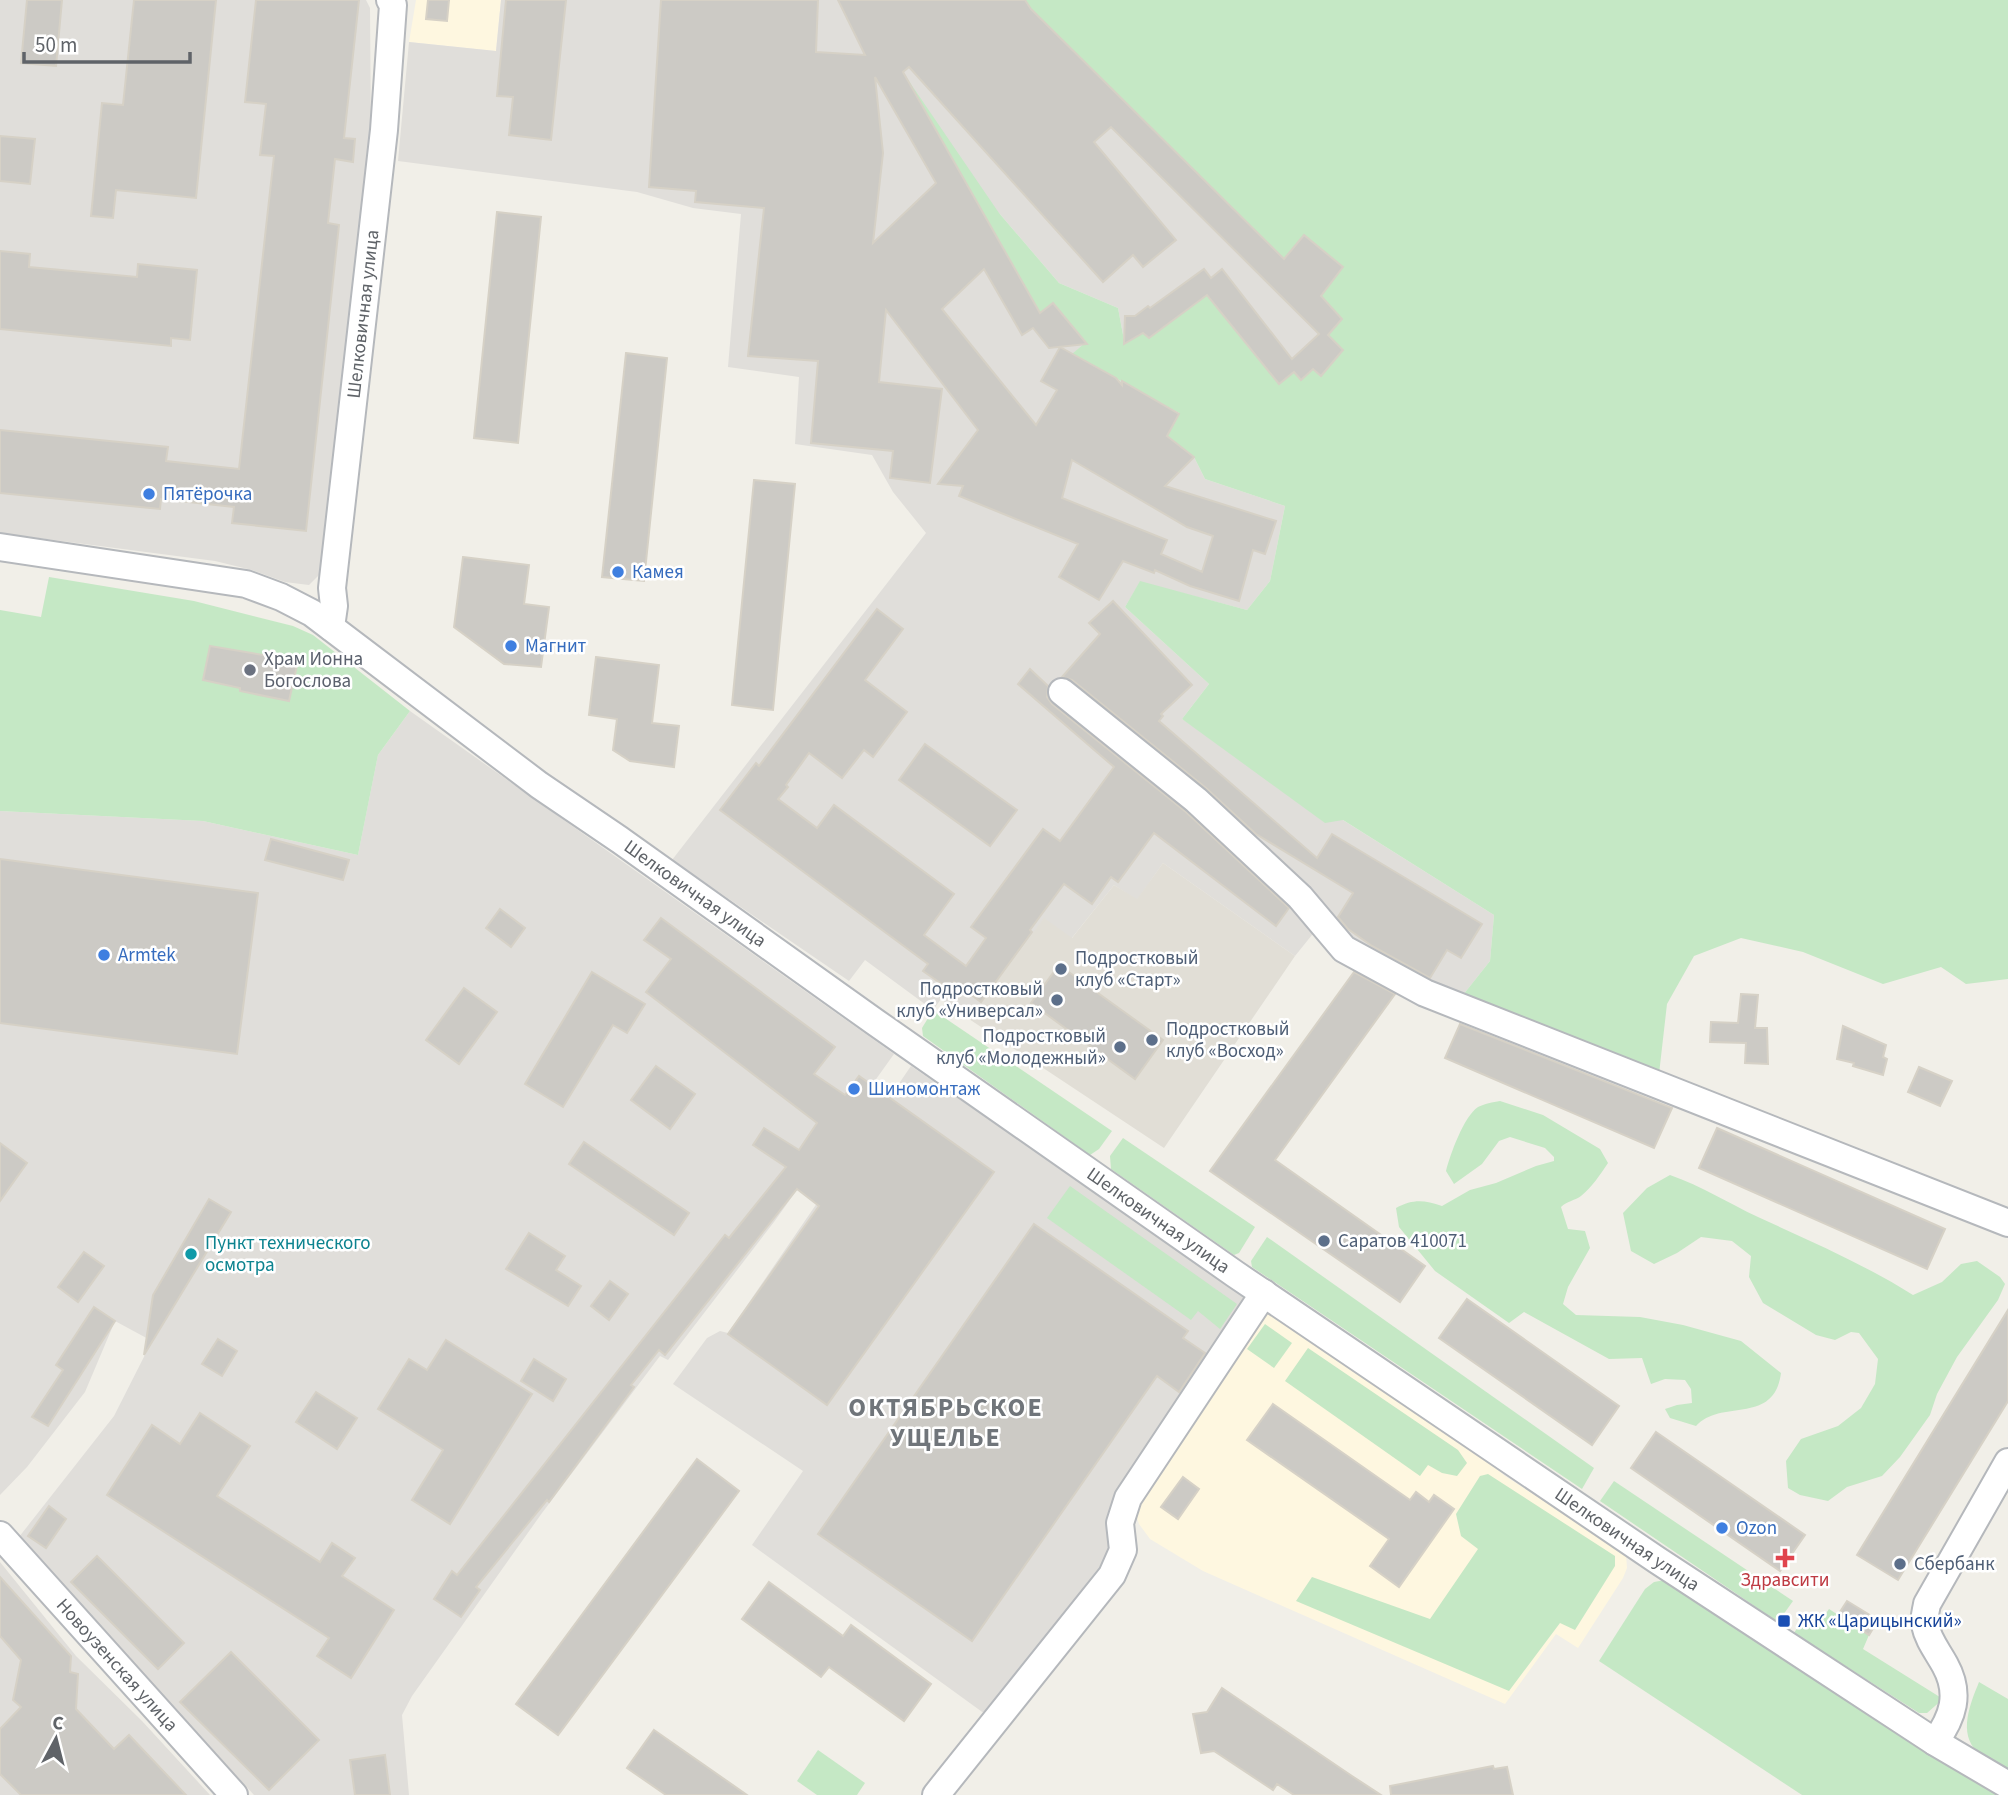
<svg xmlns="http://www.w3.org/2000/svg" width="2008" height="1795" font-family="'Source Sans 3',sans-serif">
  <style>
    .commercial { fill: #fef7e0 }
    .industrial { fill: #e0deda }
    .education { fill: #e1ded6 }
    .green { fill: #c5e8c5 }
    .building { fill: #cccac5; stroke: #d6d1c6; stroke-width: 2; fill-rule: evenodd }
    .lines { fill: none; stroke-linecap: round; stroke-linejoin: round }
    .minor-casing { stroke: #b5b8bc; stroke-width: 30 }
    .minor { stroke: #fff; stroke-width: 26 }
    .shop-dot { fill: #3f7fe0; stroke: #fff; stroke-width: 2.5 }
    .worship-dot { fill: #6b7280; stroke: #fff; stroke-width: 2.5 }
    .service-dot { fill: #5c6f8a; stroke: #fff; stroke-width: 2.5 }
    .culture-dot { fill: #0f9aa8; stroke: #fff; stroke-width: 2.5 }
    .health-dot { fill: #e0444e; stroke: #fff; stroke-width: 2.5 }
    .transit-dot { fill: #1a4fb4; stroke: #fff; stroke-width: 2.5 }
    .labels { text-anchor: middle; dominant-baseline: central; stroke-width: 5; stroke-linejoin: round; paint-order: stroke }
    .street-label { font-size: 19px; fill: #5f6368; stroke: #fff }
    .shop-label { font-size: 19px; fill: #366cbe; stroke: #fff; text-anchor: start }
    .worship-label { font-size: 19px; fill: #5b616d; stroke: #fff; text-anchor: start }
    .service-label { font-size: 19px; fill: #4e5e75; stroke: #fff; text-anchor: start }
    .culture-label { font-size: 19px; fill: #0d838f; stroke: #fff; text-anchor: start }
    .health-label { font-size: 19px; fill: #be3a42; stroke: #fff }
    .transit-label { font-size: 19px; fill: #164399; stroke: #fff; text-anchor: start }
    .district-label { font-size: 26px; font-weight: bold; letter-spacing: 2px; fill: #70757a; stroke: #fff }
  </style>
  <rect width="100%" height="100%" fill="#f1efe8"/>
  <g class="commercial">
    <path d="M416,0H501L496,51L409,42Z"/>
    <path d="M1266,1310L1464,1442L1505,1476L1626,1554L1627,1568L1623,1578L1578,1648L1556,1634L1505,1704L1203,1571L1150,1539L1139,1524L1135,1512L1138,1497Z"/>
  </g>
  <g class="industrial">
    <path d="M0,0H366L370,8L371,144L321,573L309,585L285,582L252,570L215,561L0,533Z"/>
    <path d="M501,0H1025L1284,259L1304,235L1343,267V350L1321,376L1149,338L1124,340L1118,308L1059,283L999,213L1040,313L1053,303L1086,342L1073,354L1179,414L1167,436L1194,457L1205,479L1285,506L1270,581L1247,610L1140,582L1125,607L1209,684L1182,719L1494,915L1490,961L1459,1000L1320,925L1295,956L1163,863L1137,900L1114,885L1071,939L1044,919L969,1019L941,999L933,1010L865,960L849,981L672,860L926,533L893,492L872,455L795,444L799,377L728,367L741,214L693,208L637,192L398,161L409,42L496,51Z"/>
    <path d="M410,711L894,1054L774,1222L668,1360L660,1356L542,1513L412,1696L402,1715L409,1795H254L19,1537L114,1416L152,1341L115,1321L85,1392L27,1467L0,1495V811L203,821L358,855L378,755Z"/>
    <path d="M911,1066L1249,1297L1125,1482L1107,1515L1111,1543L1107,1557L985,1714L752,1545L803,1471L673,1384L707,1338L720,1331L728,1333Z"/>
    <path d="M0,1562L76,1656L142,1721L210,1795H0Z"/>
  </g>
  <path class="education" d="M1163,863L1295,956L1164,1148L969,1019L1044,918L1072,938L1114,885L1137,899Z"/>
  <g class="green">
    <path d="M1025,0H2008V979L1966,984L1941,967L1883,984L1803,952L1741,938L1694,956L1667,1004L1659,1074L1459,1000L1490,961L1494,915L1343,820L1325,823L1182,719L1209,684L1125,607L1140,581L1247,610L1270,581L1285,506L1205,479L1194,457L1167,436L1179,413L1072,354L1086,342L1053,303L1040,313L902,71L999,213L1059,283L1118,308L1124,340L1132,339L1143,333L1149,338L1207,295L1294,372L1313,369L1322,375L1343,350L1328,335L1342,319L1321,296L1343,267L1304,235L1284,259L1031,10Z"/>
    <path d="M49,577L194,601L293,626L313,635L410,711L378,755L358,855L203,821L0,811V610L41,617Z"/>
    <path d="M933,1010L1112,1131L1099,1149L1090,1155L923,1036L922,1028Z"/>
    <path d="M1500,1101L1543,1115L1600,1149L1608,1163C1600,1175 1592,1187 1581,1196C1574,1201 1567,1201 1561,1207L1568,1229L1585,1231L1590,1248L1568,1287L1563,1304L1576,1315L1640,1317L1683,1325L1741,1341L1781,1373C1774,1426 1722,1398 1696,1426L1670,1418L1665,1409L1677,1405L1692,1403L1691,1389L1685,1380L1665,1379L1651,1384L1642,1358L1609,1359L1524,1312L1509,1323L1435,1271L1399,1227L1396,1208C1413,1199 1424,1200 1442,1206L1470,1190L1496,1183L1536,1166L1554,1161V1157L1545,1148L1510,1137L1499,1141L1482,1164L1454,1184L1446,1171C1450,1155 1464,1116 1478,1107C1484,1104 1493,1102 1500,1101Z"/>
    <path d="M1123,1138L1255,1227L1239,1253L1234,1255L1111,1169L1110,1156Z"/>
    <path d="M1670,1175C1702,1186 1728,1203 1758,1217C1810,1241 1864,1264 1913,1295L1942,1282L1961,1264L1977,1261L2000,1277L2005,1284L1998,1300L1957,1357L1937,1394L1930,1415L1900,1457L1882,1476L1847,1487L1828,1501L1800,1495L1788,1488L1786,1461L1801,1439L1838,1426L1861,1408L1875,1384L1878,1359L1859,1333L1851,1332L1835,1340L1816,1335L1763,1303L1749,1277L1751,1256L1732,1241L1701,1237L1677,1253L1654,1264L1631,1251L1623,1213L1647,1188Z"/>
    <path d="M1070,1186L1237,1304L1220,1329L1198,1311L1191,1320L1047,1218Z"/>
    <path d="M1267,1237L1594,1468L1582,1489L1252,1267L1251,1261Z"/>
    <path d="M1265,1324L1292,1343L1274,1368L1247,1349Z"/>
    <path d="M1308,1348L1458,1450L1467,1463L1457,1476L1442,1473L1428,1465L1420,1476L1285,1381Z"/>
    <path d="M1488,1474L1615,1556V1566L1575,1630L1560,1623L1509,1691L1296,1601L1312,1577L1430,1619L1478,1549L1461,1536L1456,1514L1480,1476Z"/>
    <path d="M1614,1481L1793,1601L1778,1622L1600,1501Z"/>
    <path d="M1665,1580L2002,1795H1802L1599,1661L1645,1589L1654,1582Z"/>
    <path d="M1829,1609L1869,1635L1863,1649L1943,1699L1927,1713H1919L1794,1633L1807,1613L1820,1622Z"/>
    <path d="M1979,1682L2008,1699V1770C1999,1764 1986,1759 1978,1752C1957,1734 1971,1702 1979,1682Z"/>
    <path d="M818,1750L865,1783L857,1795H817L797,1781Z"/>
  </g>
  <g class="building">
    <path d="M27,0H62L56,66L21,63Z"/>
    <path d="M134,0H216L196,198L116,190L113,218L91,216L102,103L123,105Z"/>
    <path d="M256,0H359L344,138L355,139L353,162L335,159L328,223L339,225L306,531L232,523L234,507L161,499L160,509L0,493V430L168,447L166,461L239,469L274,156L260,155L266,104L245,102Z"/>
    <path d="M428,0H449L447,21L426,19Z"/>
    <path d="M506,0H566L551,140L509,135L513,97L497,96Z"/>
    <path d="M661,0H818L816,52L865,55L838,0H1025L1031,9L1284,259L1304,235L1343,267L1321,296L1342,319L1328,335L1343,350L1321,376L1313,369L1301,380L1294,372L1279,384L1207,295L1149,338L1143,333L1124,344L1125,316H1135L1148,306L1150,308L1204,269L1211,278L1222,269L1292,359L1319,334L1111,127L1094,142L1176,240L1143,267L1133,255L1103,282L909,67L903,72L1040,313L1053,303L1087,344L1049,348L1033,328L1022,335L984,269L942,309L1036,425L1057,390L1041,381L1060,347L1116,378L1122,385V381L1179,414L1167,436L1194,457L1165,486L1276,521L1265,554L1253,550L1239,601L1190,586L1155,570L1154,573L1123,561L1099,600L1059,577L1078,544L959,496L963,486L938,484L978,430L886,310L879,382L942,389L930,483L890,478L893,451L811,443L818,361L748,356L764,208L695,202L696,191L649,187ZM875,77L936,183L873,243L883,153ZM1072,460L1187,527L1213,536L1202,572L1161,554L1167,540L1062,498Z"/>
    <path d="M0,136L35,139L30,184L0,181Z"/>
    <path d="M497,212L541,217L518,443L474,438Z"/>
    <path d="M0,251L30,254L29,267L137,277L138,264L197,270L190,340L171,338V346L0,329Z"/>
    <path d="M626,353L667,358L644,581L602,577Z"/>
    <path d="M754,480L795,484L773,710L732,705Z"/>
    <path d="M463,557L529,565L524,604L549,607L541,667L504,664L454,627Z"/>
    <path d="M1113,601L1192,685L1161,714L1163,716L1159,721L1317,858L1332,834L1482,924L1461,958L1447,950L1430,978L1372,946L1348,929L1338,917L1353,893L1256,834L1206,788L1072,680L1062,677L1100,634L1089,623Z"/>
    <path d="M877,609L903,629L865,680L907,712L873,757L864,750L842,778L809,753L786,785L788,787L778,799L817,828L834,805L954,894L924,935L966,966L986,938L971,927L1043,829L1060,841L1114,767L1018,684L1030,669L1048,686L1047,697L1052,704L1186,812L1289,908L1276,926L1154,833L1118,882L1111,877L1092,904L1064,884L1030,930L1032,932L981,1002L954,982L949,989L923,971L928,964L720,810L756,763L759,766Z"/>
    <path d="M210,646L298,661L289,701L240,691V688L203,680Z"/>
    <path d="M596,657L659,665L652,723L679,726L674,767L630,761L613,750L617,719L589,715Z"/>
    <path d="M925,744L1017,810L990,846L899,780Z"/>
    <path d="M271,839L349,860L343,880L265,860Z"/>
    <path d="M0,859L258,893L237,1054L0,1023Z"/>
    <path d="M500,909L525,928L511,947L486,928Z"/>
    <path d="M661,918L835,1047L814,1074L845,1095L859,1076L994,1172L827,1405L728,1334L819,1206L797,1189L665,1355L659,1350L631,1385L634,1387L549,1502L547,1500L476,1587L480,1590L461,1617L434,1599L452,1571L457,1575L725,1235L729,1238L786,1167L753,1145L764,1128L799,1150L817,1123L646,992L671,959L644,940Z"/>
    <path d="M1059,965L1163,1040L1135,1079L1031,1003Z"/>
    <path d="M592,972L645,1004L627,1033L613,1025L563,1107L525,1084Z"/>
    <path d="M1354,972L1395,994L1275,1160L1425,1266L1400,1302L1210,1171Z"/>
    <path d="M464,988L497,1012L459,1064L426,1040Z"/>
    <path d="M1741,994L1758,995L1755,1028H1767L1768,1064L1745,1063L1746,1043L1710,1042L1711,1022L1738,1023Z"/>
    <path d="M1460,1024L1672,1108L1654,1148L1445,1058Z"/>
    <path d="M1843,1026L1886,1045L1883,1057L1887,1059L1883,1075L1853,1066L1854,1063L1837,1059Z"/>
    <path d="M656,1066L695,1094L670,1129L631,1100Z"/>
    <path d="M1919,1067L1952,1081L1940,1106L1908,1092Z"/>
    <path d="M1717,1128L1945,1229L1927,1269L1699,1168Z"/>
    <path d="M584,1142L689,1213L674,1235L569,1164Z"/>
    <path d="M0,1143L27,1163L0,1201Z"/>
    <path d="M209,1199L231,1212L144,1355L153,1295Z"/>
    <path d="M1034,1224L1188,1331L1183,1338L1205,1353L1179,1392L1157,1376L972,1641L818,1534Z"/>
    <path d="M529,1233L565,1256L556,1270L581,1286L568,1306L506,1269Z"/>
    <path d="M84,1252L104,1266L78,1302L58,1287Z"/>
    <path d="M610,1281L628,1294L609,1320L591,1306Z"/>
    <path d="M1467,1299L1619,1406L1592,1445L1439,1338Z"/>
    <path d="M94,1307L115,1321L48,1426L32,1417L63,1370L56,1365Z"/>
    <path d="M2008,1310V1401L1898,1580L1857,1555Z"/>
    <path d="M218,1339L237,1351L222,1376L202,1364Z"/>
    <path d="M446,1340L532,1394L450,1524L412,1500L443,1450L378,1409L409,1359L427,1370Z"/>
    <path d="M534,1359L566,1379L553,1401L521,1381Z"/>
    <path d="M316,1392L357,1418L337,1449L296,1422Z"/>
    <path d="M1273,1404L1410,1500L1416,1492L1429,1502L1434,1495L1454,1509L1399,1587L1370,1566L1389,1539L1247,1440Z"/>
    <path d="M200,1413L250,1446L217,1496L320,1562L332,1543L355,1558L342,1576L394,1610L351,1678L317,1656L329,1638L107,1495L152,1425L180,1444Z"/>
    <path d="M1656,1432L1805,1535L1780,1571L1631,1468Z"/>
    <path d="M697,1459L739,1491L558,1735L516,1704Z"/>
    <path d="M1183,1477L1199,1489L1178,1519L1161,1507Z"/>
    <path d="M49,1506L66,1519L46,1548L28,1536Z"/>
    <path d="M97,1556L184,1643L158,1669L71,1582Z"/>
    <path d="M0,1577L71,1656L70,1672L78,1674L76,1709L114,1749L129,1735L186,1795H21L0,1774V1729L21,1707L13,1700L21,1660L0,1636Z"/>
    <path d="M769,1582L843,1636L851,1625L931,1684L904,1721L829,1667L821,1677L742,1619Z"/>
    <path d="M1847,1601L1878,1620L1869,1635L1838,1615Z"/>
    <path d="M231,1652L319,1740L269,1790L180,1702Z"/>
    <path d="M1222,1688L1352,1776L1381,1795H1294L1277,1784L1273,1790L1214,1751L1201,1753L1193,1714L1207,1712Z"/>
    <path d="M654,1730L747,1795H666L627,1768Z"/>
    <path d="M385,1755L390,1795H355L350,1760Z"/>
    <path d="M1493,1766L1494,1769L1507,1767L1513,1795H1391L1390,1786Z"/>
  </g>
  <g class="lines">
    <g class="minor-casing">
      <g id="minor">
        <path id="s1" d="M0,547L246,584L281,597L312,613L539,785L620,840L875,1022L1235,1274L1657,1560L1935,1742L2008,1785"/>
        <path id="s2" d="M331,627L334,606L332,588L384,130L393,5L390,0"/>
        <path d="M1062,692L1196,800L1300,897L1344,949L1425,993L2008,1223"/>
        <path id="s3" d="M0,1535L234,1795"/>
        <path d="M1935,1742C1953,1717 1961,1694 1945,1665C1938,1652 1928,1640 1925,1625C1923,1619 1926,1611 1927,1604L2008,1462"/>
        <path d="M936,1795L1112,1575L1123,1550L1120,1523L1128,1498L1264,1293"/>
      </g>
    </g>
    <use href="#minor" class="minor"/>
  </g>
  <g class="shop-dot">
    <circle cx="149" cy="494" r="7"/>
    <circle cx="618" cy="572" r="7"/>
    <circle cx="511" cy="646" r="7"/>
    <circle cx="104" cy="955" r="7"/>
    <circle cx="854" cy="1089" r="7"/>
    <circle cx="1722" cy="1528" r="7"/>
  </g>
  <circle class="worship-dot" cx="250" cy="670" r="7"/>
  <g class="service-dot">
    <circle cx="1061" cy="969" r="7"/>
    <circle cx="1057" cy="1000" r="7"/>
    <circle cx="1152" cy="1040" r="7"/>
    <circle cx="1120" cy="1047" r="7"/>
    <circle cx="1324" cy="1241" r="7"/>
    <circle cx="1900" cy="1564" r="7"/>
  </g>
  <circle class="culture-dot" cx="191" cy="1254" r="7"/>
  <path class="health-dot" d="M1781.5 1547.5h7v7h7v7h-7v7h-7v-7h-7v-7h7z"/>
  <rect class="transit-dot" x="1777" y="1614" width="14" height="14" rx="3.5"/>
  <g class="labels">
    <g class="street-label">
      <text stroke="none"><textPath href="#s2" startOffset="315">Шелковичная улица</textPath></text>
      <text stroke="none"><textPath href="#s1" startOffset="796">Шелковичная улица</textPath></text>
      <text stroke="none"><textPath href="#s1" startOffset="1363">Шелковичная улица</textPath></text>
      <text stroke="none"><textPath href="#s1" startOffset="1930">Шелковичная улица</textPath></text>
      <text stroke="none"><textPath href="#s3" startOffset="175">Новоузенская улица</textPath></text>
    </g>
    <g class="shop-label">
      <text x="163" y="494">Пятёрочка</text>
      <text x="632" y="572">Камея</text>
      <text x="525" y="646">Магнит</text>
      <text x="118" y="955">Armtek</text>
      <text x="868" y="1089">Шиномонтаж</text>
      <text x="1736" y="1528">Ozon</text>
    </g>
    <g class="worship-label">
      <text x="264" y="659">Храм Ионна<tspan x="264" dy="22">Богослова</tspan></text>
    </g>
    <g class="service-label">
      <text x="1075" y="958">Подростковый<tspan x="1075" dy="22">клуб «Старт»</tspan></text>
      <text x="1043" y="989" text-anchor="end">Подростковый<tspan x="1043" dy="22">клуб «Универсал»</tspan></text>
      <text x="1166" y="1029">Подростковый<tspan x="1166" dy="22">клуб «Восход»</tspan></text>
      <text x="1106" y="1036" text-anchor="end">Подростковый<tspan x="1106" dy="22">клуб «Молодежный»</tspan></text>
      <text x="1338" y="1241">Саратов 410071</text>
      <text x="1914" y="1564">Сбербанк</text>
    </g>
    <g class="culture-label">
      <text x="205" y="1243">Пункт технического<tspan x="205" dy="22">осмотра</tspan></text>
    </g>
    <g class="health-label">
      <text x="1785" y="1580">Здравсити</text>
    </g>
    <g class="transit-label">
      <text x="1798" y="1621">ЖК «Царицынский»</text>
    </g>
    <g class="district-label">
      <text x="946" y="1407">ОКТЯБРЬСКОЕ<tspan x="946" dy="30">УЩЕЛЬЕ</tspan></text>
    </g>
  </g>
  <g transform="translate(56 1739) rotate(7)" stroke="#ffffff" stroke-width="5" paint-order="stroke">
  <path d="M0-5L12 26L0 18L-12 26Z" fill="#5f6368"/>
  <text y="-10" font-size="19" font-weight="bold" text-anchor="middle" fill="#5f6368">С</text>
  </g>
  <path d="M24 52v10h166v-10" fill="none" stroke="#5f6368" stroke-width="3.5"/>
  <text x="35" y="52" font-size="21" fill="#5f6368" stroke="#ffffff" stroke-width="5" paint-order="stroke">50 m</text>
</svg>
